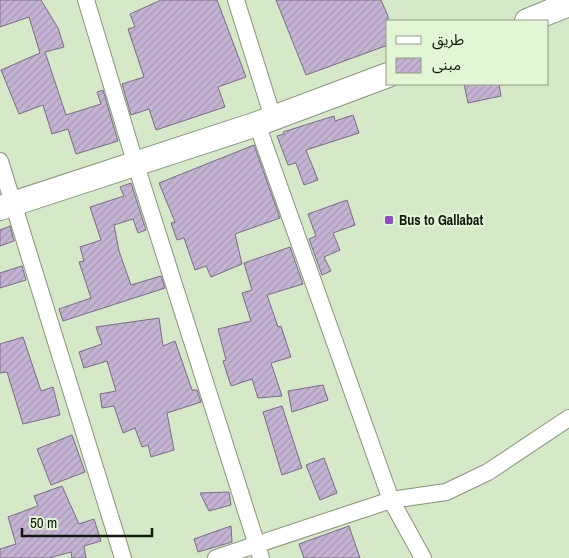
<svg xmlns="http://www.w3.org/2000/svg" width="569" height="558" font-family="'Archivo Narrow','Noto Sans Arabic',sans-serif">
  <style>
    .building { fill: url(#building-hatch); stroke: #7a6a87 }
    .lines { fill: none; stroke-linecap: round; stroke-linejoin: round }
    .street-casing { stroke: #859678; stroke-width: 18 }
    .secondary-casing { stroke: #859678; stroke-width: 26 }
    .street { stroke: #fff; stroke-width: 16 }
    .secondary { stroke: #fff; stroke-width: 24 }
    .poi-dot { fill: #904cc0; stroke: #e2f5d4; stroke-width: 2 }
    .labels { text-anchor: middle; dominant-baseline: central; stroke-width: 4.5; stroke-linejoin: round; paint-order: stroke }
    .poi-label { font-size: 14px; font-weight: bold; fill: #12190d; stroke: #e2f5d4; text-anchor: start }
  </style>
  <defs>
    <pattern id="building-hatch" width="6" height="6" patternUnits="userSpaceOnUse" patternTransform="scale(1.25)"><rect width="6" height="6" fill="#c4b3d3"/><path d="M-1 1l2-2M0 6l6-6M5 7l2-2" fill="none" stroke="#a799b4"/></pattern>
  </defs>
  <rect width="100%" height="100%" fill="#d5e8c7"/>
  <g class="building">
    <path d="M0,0H41L58,28L64,47L45,52L66,115L101,104L97,92L103,90L118,141L76,154L68,129L52,134L43,105L19,114L1,70L40,53L29,17L0,27Z"/>
    <path d="M161,0H217L246,77L218,87L225,107L156,130L149,109L131,115L122,84L144,77L128,29L135,27L130,14Z"/>
    <path d="M276,0H381L388,16V45L306,75Z"/>
    <path d="M464,84H499L501,96L468,103Z"/>
    <path d="M353,115L359,133L306,150L318,180L304,185L296,163L288,165L277,136L284,134L283,132L334,116L335,121Z"/>
    <path d="M254,145L280,218L235,234L242,264L211,277L206,266L195,270L184,238L177,240L171,223L175,222L159,183Z"/>
    <path d="M131,183L146,230L138,233L133,219L114,225L119,251L131,285L161,276L165,288L63,321L59,309L91,298L79,262L84,261L80,247L101,240L90,207L124,196L120,187Z"/>
    <path d="M347,200L355,225L333,233L340,250L324,257L331,271L322,275L309,239L316,236L308,214Z"/>
    <path d="M10,226L14,241L0,246V230Z"/>
    <path d="M290,247L303,284L267,295L278,327L281,326L291,357L271,363L282,396L258,398L252,379L231,386L223,361L226,360L218,329L251,321L242,293L252,290L244,263Z"/>
    <path d="M22,266L26,280L0,288V273Z"/>
    <path d="M159,318L163,346L175,341L192,390H197L201,402L167,413L174,450L151,457L148,445L142,447L135,428L123,433L114,406L102,408L100,394L116,391L107,361L84,368L79,352L102,344L96,327Z"/>
    <path d="M23,337L41,391L53,387L60,415L23,424L7,372L0,373V344Z"/>
    <path d="M323,385L328,400L292,412L288,391Z"/>
    <path d="M282,406L302,468L282,475L263,412Z"/>
    <path d="M72,435L85,472L51,485L37,449Z"/>
    <path d="M324,458L337,493L320,500L306,465Z"/>
    <path d="M62,486L79,524L94,519L101,541L84,546L86,558H72L71,552L49,558H0V549L16,544L8,517L38,506L34,496Z"/>
    <path d="M229,492L231,505L209,511L200,493Z"/>
    <path d="M231,526L232,542L198,552L194,539Z"/>
    <path d="M349,526L360,558H304L299,544Z"/>
  </g>
  <g class="lines">
    <g class="street-casing">
      <g id="street">
        <path d="M86,0L135,162L261,558"/>
        <path d="M236,0L273,118"/>
        <path d="M257,124L391,500L423,558"/>
        <path d="M0,161L123,558"/>
        <path d="M216,558L391,500L446,492L488,472L569,418"/>
      </g>
    </g>
    <g class="secondary-casing">
      <g id="secondary">
        <path d="M527,21L569,4"/>
        <path d="M0,208L257,124L388,75"/>
      </g>
    </g>
    <use href="#street" class="street"/>
    <use href="#secondary" class="secondary"/>
  </g>
  <rect class="poi-dot" x="384" y="215" width="10" height="10" rx="2.5"/>
  <g class="labels">
    <g class="poi-label">
      <text x="399" y="220">Bus to Gallabat</text>
    </g>
  </g>
  <rect x="386" y="20" width="162" height="65" fill="#e2f5d4" stroke="#8f9d84"/>
  <rect x="396" y="36" width="25" height="8" fill="#ffffff" stroke="#8f9d84"/>
  <text x="432" y="45" font-size="15" fill="#12190d">طريق</text>
  <rect x="396" y="58" width="25" height="15" fill="url(#building-hatch)" stroke="#8f9d84"/>
  <text x="432" y="70" font-size="15" fill="#12190d">مبنى</text>
  <path d="M22 528v8h130v-8" fill="none" stroke="#12190d" stroke-width="2.5"/>
  <text x="30" y="528" font-size="15" fill="#12190d" stroke="#e2f5d4" stroke-width="4" paint-order="stroke">50 m</text>
</svg>
